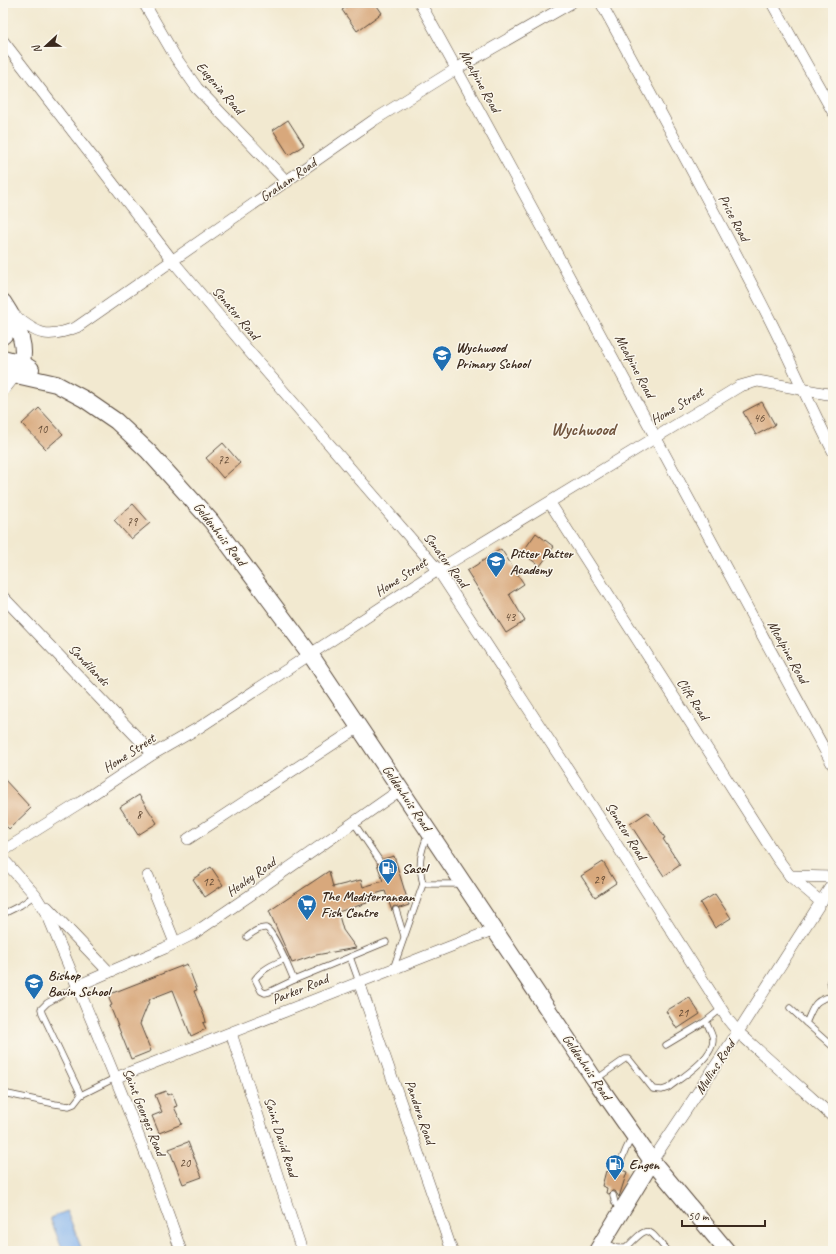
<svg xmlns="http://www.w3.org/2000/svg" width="836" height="1254" font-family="Caveat,sans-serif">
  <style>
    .water { fill: #83b3ee; stroke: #5f6e86 }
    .building { fill: #d8a87b }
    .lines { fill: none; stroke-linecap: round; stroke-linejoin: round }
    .lane-casing { stroke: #564739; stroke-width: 7 }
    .street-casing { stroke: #564739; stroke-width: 12 }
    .secondary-casing { stroke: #564739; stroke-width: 18 }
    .lane { stroke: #fff; stroke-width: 5.5 }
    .street { stroke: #fff; stroke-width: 11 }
    .secondary { stroke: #fff; stroke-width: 16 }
    .labels { text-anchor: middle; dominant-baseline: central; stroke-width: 3; stroke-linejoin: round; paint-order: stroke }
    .number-label { font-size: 12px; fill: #624a35 }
    .street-label { font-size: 14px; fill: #3b2a1e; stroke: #fbf7ec }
    .poi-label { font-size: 14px; font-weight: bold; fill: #3b2a1e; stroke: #fbf7ec; text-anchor: start }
    .district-label { font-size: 18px; font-weight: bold; fill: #72563f; stroke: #fbf7ec }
  </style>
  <rect width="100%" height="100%" fill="#fbf7ec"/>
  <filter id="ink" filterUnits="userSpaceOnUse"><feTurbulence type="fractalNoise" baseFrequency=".025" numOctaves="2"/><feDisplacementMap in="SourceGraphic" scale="8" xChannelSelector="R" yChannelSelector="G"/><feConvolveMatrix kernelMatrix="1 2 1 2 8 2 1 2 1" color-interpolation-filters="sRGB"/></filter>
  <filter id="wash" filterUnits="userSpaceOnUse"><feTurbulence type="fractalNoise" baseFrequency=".012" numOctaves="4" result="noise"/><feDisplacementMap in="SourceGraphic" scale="16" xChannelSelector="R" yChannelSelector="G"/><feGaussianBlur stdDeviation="0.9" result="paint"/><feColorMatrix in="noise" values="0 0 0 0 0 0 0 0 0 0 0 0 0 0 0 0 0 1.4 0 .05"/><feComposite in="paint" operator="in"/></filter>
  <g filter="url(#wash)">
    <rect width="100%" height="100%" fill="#f2e9d0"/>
    <path class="water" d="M67,1211L82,1250L79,1251H63L50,1218Z"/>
    <g id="blocks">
      <g class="building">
        <path d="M352,3H375L382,13L357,31L342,10Z"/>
        <path d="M288,120L304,145L289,155L273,130Z"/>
        <path d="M762,402L775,425L756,435L743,412Z"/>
        <path d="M39,408L63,434L46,449L22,424Z"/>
        <path d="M223,443L240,463L223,478L206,458Z"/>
        <path d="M133,504L150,523L131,539L114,520Z"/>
        <path d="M536,533L554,547L540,566L522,553Z"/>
        <path d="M501,549L524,584L509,594L525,621L506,633L467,571Z"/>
        <path d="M3,778L31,808L9,829L3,823Z"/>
        <path d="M139,795L157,823L138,835L120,807Z"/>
        <path d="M648,812L665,838L663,839L680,865L664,876L630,824Z"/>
        <path d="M394,856L409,905L400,908L395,906L393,907L392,911L385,891L365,897L367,903L338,912L343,930L356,948L316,955L292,963L269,911L329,871L333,887L361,880L363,887L383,881L377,864L382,863L383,859Z"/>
        <path d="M603,862L616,883L595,897L581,876Z"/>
        <path d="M211,867L223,885L205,897L193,879Z"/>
        <path d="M715,894L731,918L715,928L700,903Z"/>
        <path d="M187,964L197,990L194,991L205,1018L206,1022L203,1023L206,1029L191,1036L173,990L150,999L140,1024L151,1051L131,1059L110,1006L112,1005L109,999L110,994Z"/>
        <path d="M689,997L700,1014L677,1029L666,1011Z"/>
        <path d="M166,1091L167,1095L172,1093L177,1106L174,1107L182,1124L159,1133L152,1116L162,1112L155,1095Z"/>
        <path d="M188,1142L202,1177L183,1184L169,1149Z"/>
        <path d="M614,1168V1171L617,1173H620L622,1170L627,1172L619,1197L615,1191H612L609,1194L606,1193L607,1188L602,1186L606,1171L612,1173Z"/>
      </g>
    </g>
  </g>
  <g filter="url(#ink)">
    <use href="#blocks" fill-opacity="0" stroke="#564739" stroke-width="1"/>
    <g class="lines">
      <g class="lane-casing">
        <g id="lane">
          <path d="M354,823L379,860"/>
          <path d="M423,884H460"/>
          <path d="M396,910L404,936"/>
          <path d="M3,914L21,905L35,895"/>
          <path d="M247,937C252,933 259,927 266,928C274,931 290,971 294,980"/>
          <path d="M350,957L359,982"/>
          <path d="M285,959C274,964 262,969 255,979L261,991L265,993L269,992L294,980L386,942"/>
          <path d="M393,969L423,884C418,864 420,853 428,834"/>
          <path d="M833,975L830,981L833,996"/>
          <path d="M77,986L47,1003L41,1009L42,1013L81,1095"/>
          <path d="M833,996C813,1000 814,1006 806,1023L833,1047"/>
          <path d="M790,1008L806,1023"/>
          <path d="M706,1021L721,1009"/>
          <path d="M595,1080L625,1059H629L653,1089L662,1090L668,1088C681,1078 714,1058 713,1039C712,1033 708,1027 706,1021L666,1045"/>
          <path d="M3,1093L55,1104L69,1106L74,1104L81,1095L115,1078"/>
          <path d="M618,1169L626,1149L632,1137"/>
          <path d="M613,1195L615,1203L620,1210"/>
          <path d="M604,1242L617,1248H626C649,1224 647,1227 667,1251"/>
        </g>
      </g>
      <g class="street-casing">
        <g id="street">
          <path d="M144,3L176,58L197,88L287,182"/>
          <path d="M420,3C560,256 694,512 833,765"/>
          <path d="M601,3C658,108 716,213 770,320C792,364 811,408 833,451"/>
          <path d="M772,3L833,112"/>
          <path d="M3,41L172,260L247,349L438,570L590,803L729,1021L738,1032L833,1117"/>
          <path d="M14,315C38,335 47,339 77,327L374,120L456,69L571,3"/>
          <path d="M3,391L15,376"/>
          <path d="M550,503L777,858L790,876L821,902"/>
          <path d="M3,597L153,754"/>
          <path d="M188,839L359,727"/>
          <path d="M3,851L81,802L153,754L200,727L438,570L740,386L758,381L833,395"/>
          <path d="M3,859L35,895L48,916C94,1027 142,1137 181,1251"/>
          <path d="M148,876L175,943"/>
          <path d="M790,876L833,877"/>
          <path d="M47,907L109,972"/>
          <path d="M359,982L452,1251"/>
          <path d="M77,986L165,948L193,934L249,896L400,790"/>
          <path d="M231,1033L302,1251"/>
          <path d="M115,1078L495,929"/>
          <path d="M652,1161L738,1032L833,883"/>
        </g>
      </g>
      <g class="secondary-casing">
        <g id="secondary">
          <path d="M3,302C17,323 33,353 15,376"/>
          <path d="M3,336L15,322"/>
          <path d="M3,358L22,363L31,369"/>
          <path d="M3,372L56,384L84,399L116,421L148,451L211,521L310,654L595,1080L652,1161L727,1251"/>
          <path d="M597,1251L652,1161"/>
        </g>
      </g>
      <use href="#lane" class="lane"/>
      <use href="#street" class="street"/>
      <use href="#secondary" class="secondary"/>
    </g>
  </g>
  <defs>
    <g id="school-pin" transform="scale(1)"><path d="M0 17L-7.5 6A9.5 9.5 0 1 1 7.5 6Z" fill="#1f6fb2" stroke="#fbf7ec"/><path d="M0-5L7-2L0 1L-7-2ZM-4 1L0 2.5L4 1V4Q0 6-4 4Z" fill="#fff"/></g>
    <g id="fuel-pin" transform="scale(1)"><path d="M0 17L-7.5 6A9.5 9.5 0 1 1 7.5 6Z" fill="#1f6fb2" stroke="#fbf7ec"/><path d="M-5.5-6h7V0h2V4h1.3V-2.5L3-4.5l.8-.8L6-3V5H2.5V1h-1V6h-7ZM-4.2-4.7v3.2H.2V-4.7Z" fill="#fff"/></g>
    <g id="supermarket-pin" transform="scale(1)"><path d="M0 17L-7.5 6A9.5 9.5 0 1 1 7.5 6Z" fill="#1f6fb2" stroke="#fbf7ec"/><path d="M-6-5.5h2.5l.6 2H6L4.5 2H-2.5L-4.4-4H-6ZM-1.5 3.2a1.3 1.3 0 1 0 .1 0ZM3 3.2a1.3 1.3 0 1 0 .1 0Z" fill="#fff"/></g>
  </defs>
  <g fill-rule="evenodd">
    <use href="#school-pin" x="442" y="355"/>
    <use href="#school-pin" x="496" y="561"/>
    <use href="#fuel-pin" x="388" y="868"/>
    <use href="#supermarket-pin" x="307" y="904"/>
    <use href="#school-pin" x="34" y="983"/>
    <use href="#fuel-pin" x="615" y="1164"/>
  </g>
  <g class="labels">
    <g class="number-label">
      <text x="759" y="418">46</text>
      <text x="42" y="429">10</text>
      <text x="223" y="460">72</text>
      <text x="132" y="522">79</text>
      <text x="510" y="617">43</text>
      <text x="139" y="815">8</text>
      <text x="599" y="880">29</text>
      <text x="208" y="882">12</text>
      <text x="683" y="1013">21</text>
      <text x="185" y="1163">20</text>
    </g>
    <g class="street-label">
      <text transform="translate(480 81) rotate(61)">Mcalpine Road</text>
      <text transform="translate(220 88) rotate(49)">Eugenia Road</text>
      <text transform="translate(288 180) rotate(-35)">Graham Road</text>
      <text transform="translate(734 218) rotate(62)">Price Road</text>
      <text transform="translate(236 313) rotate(50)">Senator Road</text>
      <text transform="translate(635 366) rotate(62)">Mcalpine Road</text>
      <text transform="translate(677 406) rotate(-31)">Home Street</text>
      <text transform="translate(220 534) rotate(52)">Geldenhuis Road</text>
      <text transform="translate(446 560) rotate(53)">Senator Road</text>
      <text transform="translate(401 577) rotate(-33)">Home Street</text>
      <text transform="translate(788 652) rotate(61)">Mcalpine Road</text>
      <text transform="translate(89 665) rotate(46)">Sandilands</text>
      <text transform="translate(693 699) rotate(57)">Clift Road</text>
      <text transform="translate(129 753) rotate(-33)">Home Street</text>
      <text transform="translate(407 798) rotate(56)">Geldenhuis Road</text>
      <text transform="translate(626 831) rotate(58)">Senator Road</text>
      <text transform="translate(251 877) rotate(-35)">Healey Road</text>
      <text transform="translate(300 989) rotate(-22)">Parker Road</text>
      <text transform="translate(587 1067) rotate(56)">Geldenhuis Road</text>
      <text transform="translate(715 1067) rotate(-57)">Mullins Road</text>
      <text transform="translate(144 1112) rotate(68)">Saint Georges Road</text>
      <text transform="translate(420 1112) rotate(71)">Pandora Road</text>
      <text transform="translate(281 1137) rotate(72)">Saint David Road</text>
    </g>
    <g class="poi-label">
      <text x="456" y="347">Wychwood<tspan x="456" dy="16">Primary School</tspan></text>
      <text x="510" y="553">Pitter Patter<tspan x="510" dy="16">Academy</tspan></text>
      <text x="402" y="868">Sasol</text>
      <text x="321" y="896">The Mediterranean<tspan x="321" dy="16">Fish Centre</tspan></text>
      <text x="48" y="975">Bishop<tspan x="48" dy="16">Bavin School</tspan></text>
      <text x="629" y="1164">Engen</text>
    </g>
    <g class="district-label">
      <text x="583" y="429">Wychwood</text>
    </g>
  </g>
  <rect width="836" height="1254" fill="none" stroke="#fbf7ec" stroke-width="16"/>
  <g transform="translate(46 46) rotate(248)" stroke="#fbf7ec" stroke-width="3" paint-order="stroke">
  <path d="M0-3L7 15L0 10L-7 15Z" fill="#3b2a1e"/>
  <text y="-6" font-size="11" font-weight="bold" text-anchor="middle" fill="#3b2a1e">N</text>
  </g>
  <path d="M682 1220v6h83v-6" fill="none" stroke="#3b2a1e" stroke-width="2"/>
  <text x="688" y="1220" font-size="12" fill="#3b2a1e" stroke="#fbf7ec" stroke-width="3" paint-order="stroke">50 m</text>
</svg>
